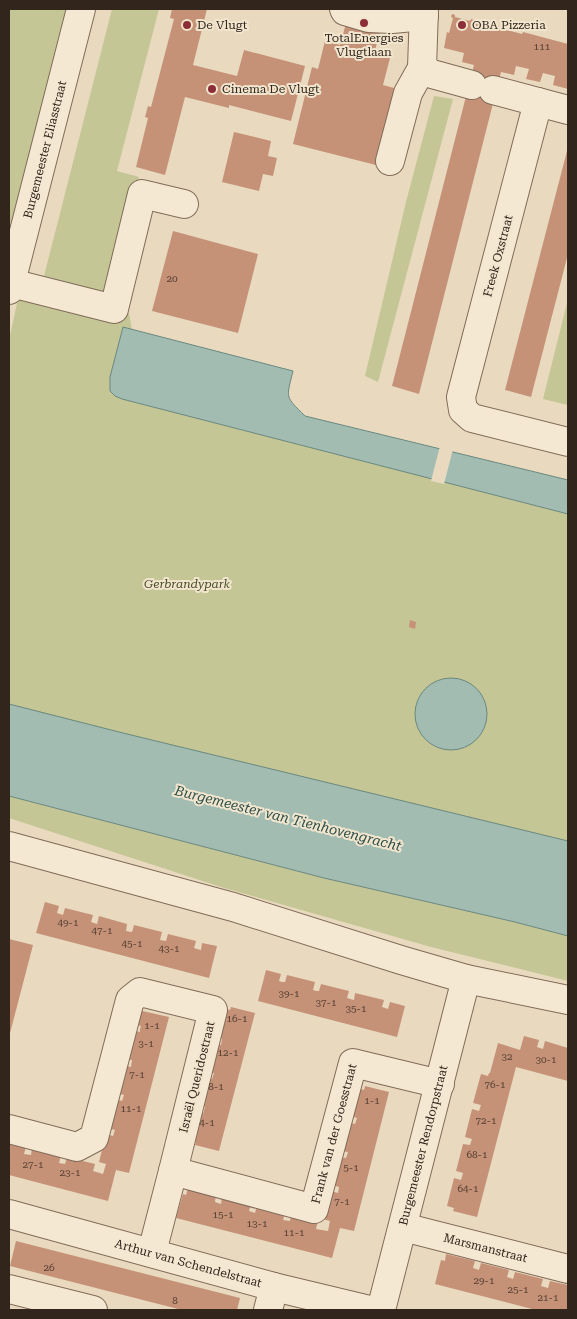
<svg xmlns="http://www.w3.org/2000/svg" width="577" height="1319" font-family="'Roboto Serif',serif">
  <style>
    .green { fill: #c4c695 }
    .water { fill: #a2bcb2; stroke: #6a887f }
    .pier { fill: #e9dabf }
    .building { fill: #c59278 }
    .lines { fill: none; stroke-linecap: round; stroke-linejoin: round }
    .minor-casing { stroke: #816b59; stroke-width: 30 }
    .minor { stroke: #f5e8d2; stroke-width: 28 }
    .poi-dot { fill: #8b2e36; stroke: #f2e5ce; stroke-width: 2 }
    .labels { text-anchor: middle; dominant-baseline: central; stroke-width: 4; stroke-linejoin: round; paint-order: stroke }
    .number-label { font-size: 10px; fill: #564033 }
    .poi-label { font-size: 12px; fill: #31251c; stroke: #f2e5ce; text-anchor: start }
    .street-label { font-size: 12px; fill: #31251c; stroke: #f2e5ce }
    .park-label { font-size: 12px; font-style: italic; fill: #454c25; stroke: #f2e5ce }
    .water-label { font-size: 14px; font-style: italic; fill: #2d504b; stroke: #f2e5ce }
  </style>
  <rect width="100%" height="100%" fill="#e9dabf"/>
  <g class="green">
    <path d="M9,9H69L9,243Z"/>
    <path d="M112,9H159L117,171L139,177L109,295L43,280Z"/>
    <path d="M434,96L453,99L378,382L365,376L406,202Z"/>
    <path d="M21,285L129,313L143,392L568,503V861L9,719V340Z"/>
    <path d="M568,299V405L543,399Z"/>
    <path d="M9,796L324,878L515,922L568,936V981L431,947L224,888L9,818Z"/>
  </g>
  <g class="water">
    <path d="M123,327L293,371C286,399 285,396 305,416L568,480V514L122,399L115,396L110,391V377Z"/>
    <circle cx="451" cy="714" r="36"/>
    <path d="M9,704L123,733L568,841V936L515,922L324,878L9,796Z"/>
  </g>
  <path class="pier" d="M440,446L453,449L444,484L431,481Z"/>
  <g class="building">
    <path d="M172,9H207L193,65L237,76L244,50L305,66L291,121L229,105V108L185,97L165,175L136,167L148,118L145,117L148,106L151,107L174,19L170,18Z"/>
    <path d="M350,9H386L374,54L390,58L383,85L394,88V92L376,165L293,144L312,67L318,69L325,41L340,45Z"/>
    <path d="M452,14L455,15V17L470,21L471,19L474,20V22L496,28L497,26H499V28L522,34L523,32L568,44V89L553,85L555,76L543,73L540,82L526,79L529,69L516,66L514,75L501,72L419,394L392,386L474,65L462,62L464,53L444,48L447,32L449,33L453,18L451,17Z"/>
    <path d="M234,132L271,141L268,156L277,158L273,176L263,174L259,191L222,182Z"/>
    <path d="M568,147V254L531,397L505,390Z"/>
    <path d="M173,231L258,254L238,333L152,311Z"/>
    <path d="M410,620L416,622L415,629L409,627Z"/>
    <path d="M45,902L59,906L57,913L63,915L65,908L93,915L91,922L97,924L99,916L127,924L126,931L132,932L134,925L162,932L160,940L166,941L168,934L196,941L194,948L197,949L201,950L202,943L217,946L209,978L36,933Z"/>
    <path d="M9,939L33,945L9,1037Z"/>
    <path d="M266,970L281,974L279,981L282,982H285L287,975L315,982L313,990L316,991H319L321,984L349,991L347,998L354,1000L355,993L384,1000L382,1007L388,1009L390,1002L405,1006L397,1037L258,1001Z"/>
    <path d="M231,1007L255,1013L219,1151L195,1145L196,1142L189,1140L196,1112L203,1114L205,1107L198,1105L205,1077L212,1079L214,1073L207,1071L214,1043L221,1045L222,1039L215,1037L223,1008L230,1010Z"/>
    <path d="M138,1010L169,1017L129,1173L116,1170L108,1201L9,1175V1142L26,1147L24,1154L31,1155L32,1148L61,1155L59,1163L65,1164L67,1157L95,1164L93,1171L103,1174L106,1164L99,1162L106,1134L113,1136L115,1130L107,1128L115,1099L122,1101L124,1095L116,1093L124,1065L131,1067L132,1060L125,1059L132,1030L140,1032V1029L141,1026L134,1024Z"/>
    <path d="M524,1036L539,1040L537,1047L543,1049L545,1041L568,1048V1081L516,1067L477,1217L453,1211L454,1208L447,1206L454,1178L461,1180L463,1173L456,1171L463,1144L470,1145L472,1139L465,1137L472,1109L479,1111L481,1105L473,1103L481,1074L488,1076L489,1073H490L498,1043L520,1050Z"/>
    <path d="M365,1086L389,1092L354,1231L340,1228L332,1258L176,1218L183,1194L186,1195L188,1188L216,1195L215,1202L221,1204L222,1197L251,1204L249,1211L255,1213L257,1205L285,1213L283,1220L290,1221L291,1214L318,1221L316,1229L328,1231L330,1221L323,1219L331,1191L338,1193L339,1187L332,1185L339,1157L346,1158L348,1152L341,1151L348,1122L355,1124L357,1118L350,1116L357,1088L364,1090Z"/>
    <path d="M16,1241L240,1298L237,1310H182L10,1266Z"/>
    <path d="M446,1254L475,1261L473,1268L479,1270L481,1263L509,1270L507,1277L513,1279L515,1272L543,1279L541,1286L548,1288L550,1281L568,1285V1310H536L435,1284L441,1260L445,1261Z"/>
  </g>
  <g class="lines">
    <g class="minor-casing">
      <g id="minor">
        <path d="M344,9L345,11L369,18L392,19L424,16"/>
        <path d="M424,9L422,68L432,74L472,85"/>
        <path d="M493,90L568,110"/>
        <path d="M538,102L461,397L463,410L472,418L568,442"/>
        <path d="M390,161L408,93L422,68"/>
        <path d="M11,283L114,309L142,194L184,204"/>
        <path id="s1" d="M9,290L81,9"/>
        <path d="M9,846L233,907L401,960L466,979L568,1000"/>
        <path d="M9,1129L77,1147L94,1138L130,1000L140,992L213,1010L173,1171L152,1252"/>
        <path id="s2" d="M173,1171L314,1209L353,1063L440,1084"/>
        <path id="s3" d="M9,1214L274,1287L370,1310"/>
        <path id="s4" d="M403,1227L568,1269"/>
        <path d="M9,1289L93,1310"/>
        <path d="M268,1310L274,1287"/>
        <path id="s5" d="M381,1310L466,979"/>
      </g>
    </g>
    <use href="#minor" class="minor"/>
  </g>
  <g class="poi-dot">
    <circle cx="364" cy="23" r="5"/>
    <circle cx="187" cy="25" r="5"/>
    <circle cx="462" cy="25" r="5"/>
    <circle cx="212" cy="89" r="5"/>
  </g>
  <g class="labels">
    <g class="number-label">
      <text x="542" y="46">111</text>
      <text x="172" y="278">20</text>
      <text x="68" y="922">49-1</text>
      <text x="102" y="930">47-1</text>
      <text x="132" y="943">45-1</text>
      <text x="169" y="948">43-1</text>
      <text x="289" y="993">39-1</text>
      <text x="326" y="1002">37-1</text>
      <text x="356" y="1008">35-1</text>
      <text x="237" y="1018">16-1</text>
      <text x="152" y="1025">1-1</text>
      <text x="146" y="1043">3-1</text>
      <text x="228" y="1052">12-1</text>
      <text x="507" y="1056">32</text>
      <text x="546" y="1059">30-1</text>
      <text x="137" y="1074">7-1</text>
      <text x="495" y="1084">76-1</text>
      <text x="216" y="1086">8-1</text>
      <text x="372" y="1100">1-1</text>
      <text x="131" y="1108">11-1</text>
      <text x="486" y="1120">72-1</text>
      <text x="207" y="1122">4-1</text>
      <text x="477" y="1154">68-1</text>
      <text x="33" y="1164">27-1</text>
      <text x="351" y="1167">5-1</text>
      <text x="70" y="1172">23-1</text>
      <text x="468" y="1188">64-1</text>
      <text x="342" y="1201">7-1</text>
      <text x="223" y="1214">15-1</text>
      <text x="257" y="1223">13-1</text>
      <text x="294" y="1232">11-1</text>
      <text x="49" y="1267">26</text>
      <text x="484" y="1280">29-1</text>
      <text x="518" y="1289">25-1</text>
      <text x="548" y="1297">21-1</text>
      <text x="175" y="1300">8</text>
    </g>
    <g class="poi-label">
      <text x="197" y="25">De Vlugt</text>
      <text x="472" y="25">OBA Pizzeria</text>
      <text x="364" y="38" text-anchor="middle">TotalEnergies<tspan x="364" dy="14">Vlugtlaan</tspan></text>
      <text x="222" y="89">Cinema De Vlugt</text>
    </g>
    <g class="street-label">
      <text stroke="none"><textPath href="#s1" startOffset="145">Burgemeester Eliasstraat</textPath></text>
      <text transform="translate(498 256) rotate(-75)">Freek Oxstraat</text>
      <text transform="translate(197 1077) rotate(-76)">Israël Queridostraat</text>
      <text stroke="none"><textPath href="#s2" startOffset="224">Frank van der Goesstraat</textPath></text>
      <text stroke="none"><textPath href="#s5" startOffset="170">Burgemeester Rendorpstraat</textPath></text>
      <text stroke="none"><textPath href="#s4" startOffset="85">Marsmanstraat</textPath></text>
      <text stroke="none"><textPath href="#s3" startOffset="186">Arthur van Schendelstraat</textPath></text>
    </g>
    <g class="park-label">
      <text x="187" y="584">Gerbrandypark</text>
    </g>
    <g class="water-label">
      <text transform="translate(288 818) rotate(14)">Burgemeester van Tienhovengracht</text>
    </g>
  </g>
  <rect width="577" height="1319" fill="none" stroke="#31251c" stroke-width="20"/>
</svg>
